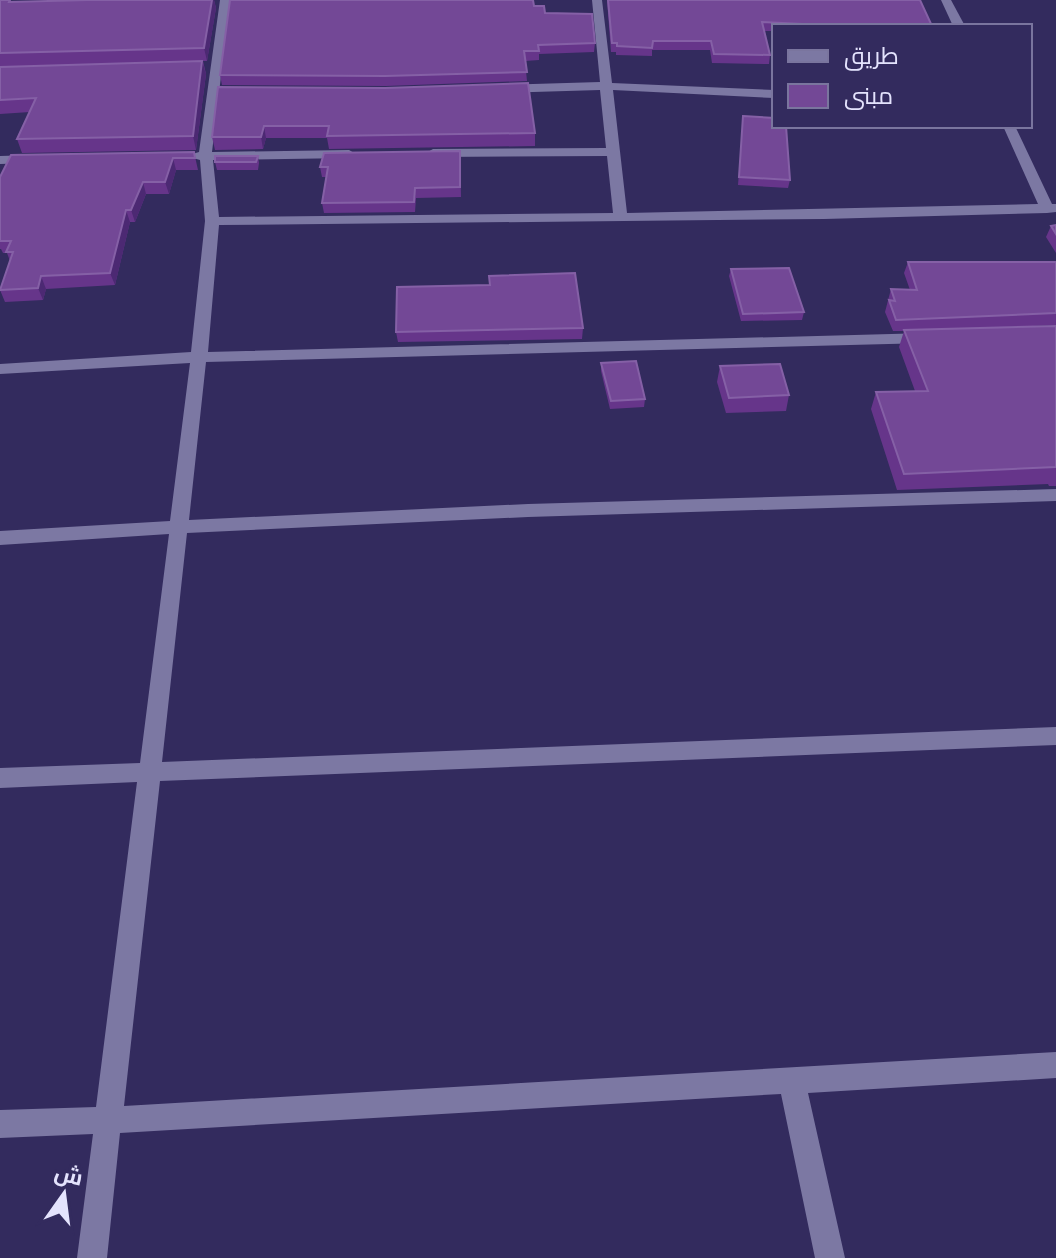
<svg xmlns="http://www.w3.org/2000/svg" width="1056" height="1258" font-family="'Crimson Pro',Cairo,serif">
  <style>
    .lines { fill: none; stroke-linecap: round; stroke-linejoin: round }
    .minor { fill: #7c78a3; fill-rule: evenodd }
    .wall { fill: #66358a }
    .shaded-wall { fill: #4c2973 }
    .building { fill: #734896; stroke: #8560a6; stroke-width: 2 }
  </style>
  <rect width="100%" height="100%" fill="#332b5e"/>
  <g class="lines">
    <g class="minor">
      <path d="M220,0H230L212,152L349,150L356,154L349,158L213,160L219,217L613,213L607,156L433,157L426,153L433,149L606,148L600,90L502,93L496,89L502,85L600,82L592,0H602L612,83L774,90V98L613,90L627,213L1038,204L1003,126H1015L1052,204H1056V212L1047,213L824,219L219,225L208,352L928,333L936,338L928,343L206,362L189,520L528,504L1056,489V501L528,517L187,533L162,762L1056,727V745L160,781L124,1106L1056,1052V1078L808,1093L845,1258H815L781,1094L120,1133L107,1258H77L93,1134L0,1138V1110L96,1107L137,782L0,788V768L140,763L169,534L0,545V531L170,521L190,363L0,374V364L191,352L205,221L200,160L186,156L199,152Z"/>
      <path d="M941,0H951L965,26H953Z"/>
      <path d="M0,156L33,155L40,159L33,163L0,164Z"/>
    </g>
  </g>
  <g class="wall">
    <path d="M0,0L14,2L88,0H214L216,8L207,61H203L206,74L196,150L22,153L17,139L30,112L0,114Z"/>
    <path d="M607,0H920L932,26H774V31H764L770,55L769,64L712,63L710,50H652V56L616,55V52H611Z"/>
    <path d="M534,6L595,43L594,52L539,54V60L525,61L527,81L386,86L222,85L220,75Z"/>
    <path d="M218,87L535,133V146L329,149L327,138H266L263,149L215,150L212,137Z"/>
    <path d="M743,116L790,180L788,188L738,185Z"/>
    <path d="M460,151L461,197L416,198L415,212L324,213L322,203L326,177H322L320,167Z"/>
    <path d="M194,152L198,170H176L169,194H146L135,222H130L115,285L46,289L43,300L5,302L0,290L10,261L7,253H3L1,249H0V177Z"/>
    <path d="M258,156L259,163L258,170H217L215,162Z"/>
    <path d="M1056,225V253L1046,237L1051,226Z"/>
    <path d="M908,262H1056V325L958,329L1056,326V486H1049L1048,484L897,490L871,409L876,392L915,391L899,347L904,331H893L885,312L891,289L910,290L904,273Z"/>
    <path d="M731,269L804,312L802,320L741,321L729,276Z"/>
    <path d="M583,328L582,339L398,342L396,332Z"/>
    <path d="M601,363L645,399L644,407L610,409L601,371Z"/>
    <path d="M720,366L789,395L786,411L726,413L717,382Z"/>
  </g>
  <g class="shaded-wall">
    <path d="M212,0H214L216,8L207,61L204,48Z"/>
    <path d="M202,61L206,74L196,150L193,136Z"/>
    <path d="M264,126L266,138L263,149L261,137Z"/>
    <path d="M173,158L176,170L169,194L165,182Z"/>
    <path d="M143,182L146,194L135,222L131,210Z"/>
    <path d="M126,210L130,222L115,285L110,273Z"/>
    <path d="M41,276L46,289L43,300L38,288Z"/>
  </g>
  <g class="building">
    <path d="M0,0H10L9,2L88,0H212L204,48L0,53Z"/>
    <path d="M230,0H533L534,6H544L545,13L592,14L595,43L538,45L539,51H524L527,72L385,76L220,75Z"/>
    <path d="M608,0H920L932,26H844L762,22L770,55L714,54L711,41H653L652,48L617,46V43H612Z"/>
    <path d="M202,61L193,136L17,139L36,98L0,100V67Z"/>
    <path d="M528,83L535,133L327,136L329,126H264L261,137H212L218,87L385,88Z"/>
    <path d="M743,116L774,118V126H786L790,180L739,177Z"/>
    <path d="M460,151V187L415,188L414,202L322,203L328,167H320L324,153Z"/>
    <path d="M194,152L195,158H173L165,182H143L131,210H126L110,273L41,276L38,288L0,290L13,252H6L11,241H0V177L11,155Z"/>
    <path d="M215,156H258L256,162H215Z"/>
    <path d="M1056,225V234L1051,226Z"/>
    <path d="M908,262H1056V313L896,320L889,300L895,301L891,289L917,290Z"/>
    <path d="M789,268L804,312L743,314L731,269Z"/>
    <path d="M575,273L583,328L396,332L397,287L490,285L489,276Z"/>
    <path d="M1056,326V467L904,474L876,392L928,391L904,330Z"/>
    <path d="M636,361L645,399L611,401L601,363Z"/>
    <path d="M780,364L789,395L729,398L720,366Z"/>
  </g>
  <rect x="772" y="24" width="260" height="104" fill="#332b5e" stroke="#7a759e" stroke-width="2"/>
  <rect x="788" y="50" width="40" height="12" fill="#7c78a3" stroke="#7a759e" stroke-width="2"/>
  <text x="844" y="64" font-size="24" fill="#e4e3fd">طريق</text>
  <rect x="788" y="84" width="40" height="24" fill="#734896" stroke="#7a759e" stroke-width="2"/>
  <text x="844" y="104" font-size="24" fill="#e4e3fd">مبنى</text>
  <g transform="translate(64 1194) rotate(14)" stroke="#332b5e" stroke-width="6" paint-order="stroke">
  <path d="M0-6L14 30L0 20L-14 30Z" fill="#e4e3fd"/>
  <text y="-12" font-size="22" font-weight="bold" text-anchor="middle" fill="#e4e3fd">ش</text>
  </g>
</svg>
